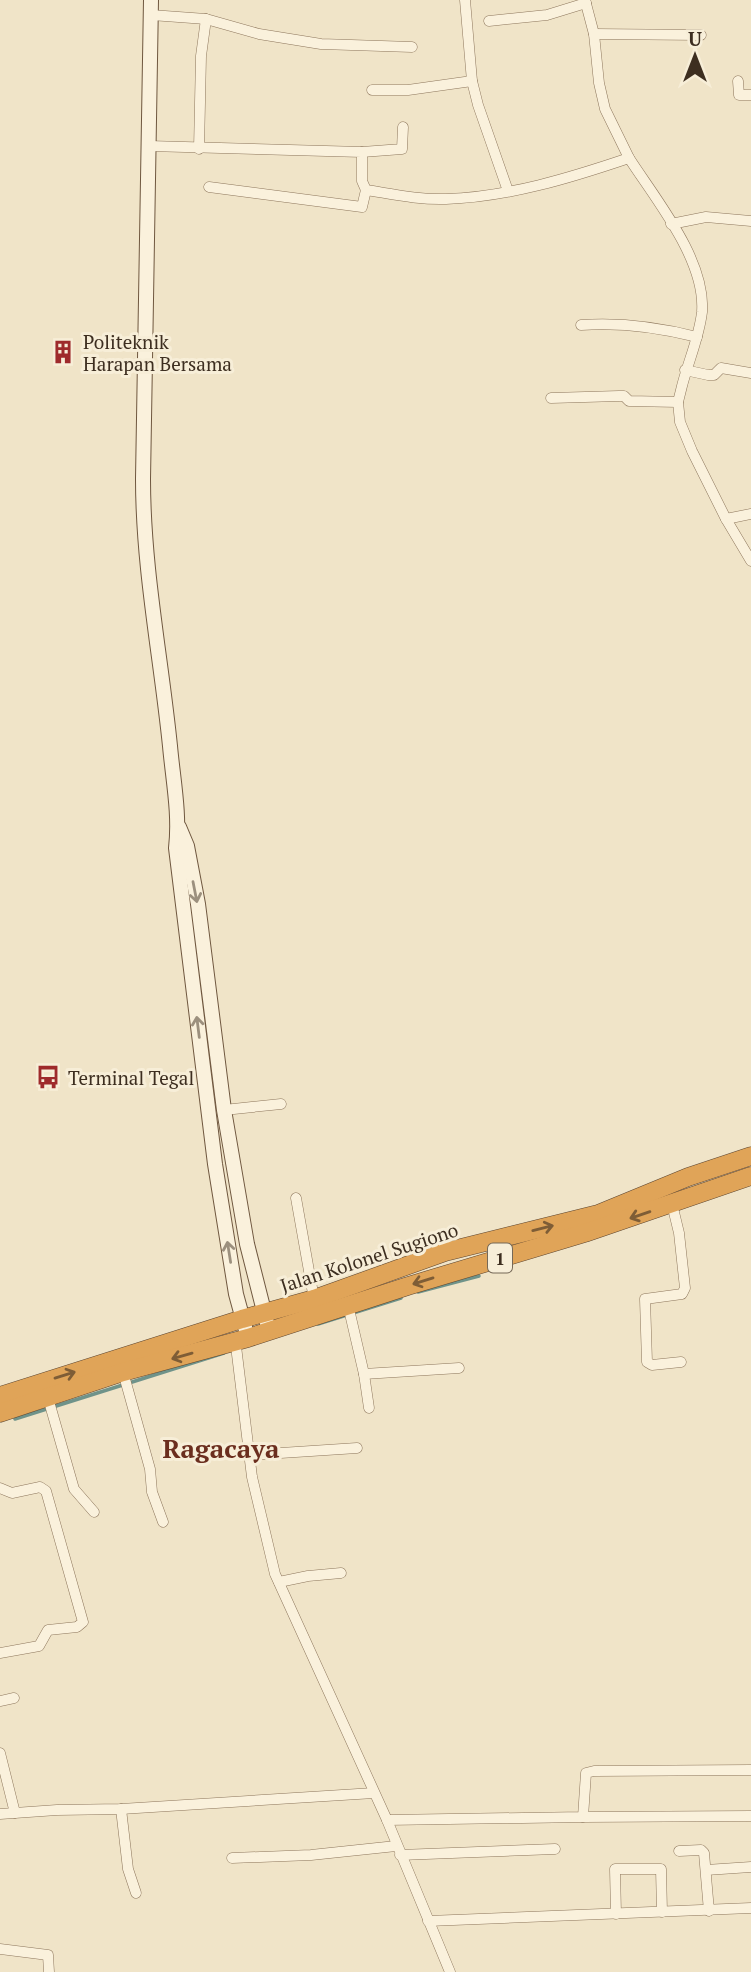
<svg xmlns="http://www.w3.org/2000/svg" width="751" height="1972" font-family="'PT Serif',serif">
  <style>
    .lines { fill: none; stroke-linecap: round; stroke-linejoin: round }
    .stream { stroke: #6f938a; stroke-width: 3.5 }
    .street-casing { stroke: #8d765c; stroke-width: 11 }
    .secondary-casing { stroke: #6f573f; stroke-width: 16 }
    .highway-casing { stroke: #5b4430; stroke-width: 19 }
    .street { stroke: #faf1dc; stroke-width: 10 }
    .secondary { stroke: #faf1dc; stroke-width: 14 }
    .highway { stroke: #e0a458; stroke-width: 18 }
    .oneway { stroke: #9c907e }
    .oneway2 { stroke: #7e5d36 }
    .labels { text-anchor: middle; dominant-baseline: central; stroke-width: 6; stroke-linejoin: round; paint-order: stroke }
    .shield { fill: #f7eed8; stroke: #756857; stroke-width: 2 }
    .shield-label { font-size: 18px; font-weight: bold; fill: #3d2e20 }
    .poi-label { font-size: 19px; fill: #3d2e20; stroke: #f7eed8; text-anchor: start }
    .street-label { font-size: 19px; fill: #3d2e20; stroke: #f7eed8 }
    .district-label { font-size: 26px; font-weight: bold; fill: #6b2e1e; stroke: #f7eed8 }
  </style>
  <rect width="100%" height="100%" fill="#f0e4c8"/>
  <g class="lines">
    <g class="stream">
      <path d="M418,1292L479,1276"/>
      <path d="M318,1324L401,1298"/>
      <path d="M15,1419L224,1353"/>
    </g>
    <g class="street-casing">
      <g id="street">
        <path d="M465,0L472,81L478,105L508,191"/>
        <path d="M585,0L594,34L599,83L605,109L629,158"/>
        <path d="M151,15L206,19"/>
        <path d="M489,21L547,15L586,3"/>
        <path d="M594,34L701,35"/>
        <path d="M738,81L739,95H751"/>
        <path d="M372,90H408L472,81"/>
        <path d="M149,146L362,152V181L366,190C392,194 419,200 446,199C508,197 570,178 629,158C656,200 706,260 702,312C699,339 687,364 681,390L678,402L680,422L692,451L726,519L751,561"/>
        <path d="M199,149L201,56L206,19L259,34L321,44L412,47"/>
        <path d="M362,152L402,149L403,127"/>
        <path d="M209,187L362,207L366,190"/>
        <path d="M671,224L706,217L751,221"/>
        <path d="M581,325C622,322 658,327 697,337"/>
        <path d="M685,370L708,375H714L721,368L751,373"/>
        <path d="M551,398L619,396H624L629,401L678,402"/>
        <path d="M726,519L751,514"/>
        <path d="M224,1110L281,1104"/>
        <path d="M296,1198L314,1299"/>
        <path d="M672,1204L679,1233L685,1288L682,1294L645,1299L647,1362L652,1365L681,1362"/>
        <path d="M348,1305L364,1374L459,1368"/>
        <path d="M235,1338L252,1477L275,1574L387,1820L450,1972"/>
        <path d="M123,1372L150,1469L152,1492L163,1522"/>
        <path d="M364,1374L369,1408"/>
        <path d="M48,1398L74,1489L94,1512"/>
        <path d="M249,1455L357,1448"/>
        <path d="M0,1488L12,1493L40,1487L46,1491L83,1622L77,1627L48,1630L39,1646L0,1653"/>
        <path d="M279,1582L308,1576L341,1573"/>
        <path d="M0,1701L14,1698"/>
        <path d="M0,1753L15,1813"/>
        <path d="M121,1809L128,1869L136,1893"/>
        <path d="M0,1814L57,1810L121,1809L374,1793"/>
        <path d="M583,1817L751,1816"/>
        <path d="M387,1820L583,1817L586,1773L594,1771L751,1770"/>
        <path d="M679,1851L701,1850L704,1853L709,1911"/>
        <path d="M400,1855L555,1849"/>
        <path d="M232,1858L311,1855L396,1846"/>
        <path d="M706,1870L751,1867"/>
        <path d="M616,1914L615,1869H661L662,1912"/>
        <path d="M428,1921L751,1908"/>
        <path d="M0,1949L48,1955L49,1972"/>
      </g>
    </g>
    <g class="secondary-casing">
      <g id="secondary">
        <path d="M151,0L143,479C143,569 161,657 170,746C173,780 180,814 176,848L215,1164L236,1294L248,1338"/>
        <path d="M179,827L187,846L198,904L224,1110L247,1244L269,1331"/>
      </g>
    </g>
    <g class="highway-casing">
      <g id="highway">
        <path d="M0,1396L242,1319L314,1299L445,1252L598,1214L688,1177L751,1156"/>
        <path d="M0,1413L123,1372L248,1338L408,1286L585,1233L751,1176"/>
      </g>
    </g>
    <use href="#street" class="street"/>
    <use href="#secondary" class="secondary"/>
    <use href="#highway" class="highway"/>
  </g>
  <defs><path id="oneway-shaft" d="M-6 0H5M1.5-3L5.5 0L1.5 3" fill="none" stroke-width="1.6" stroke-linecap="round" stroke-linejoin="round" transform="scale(1.75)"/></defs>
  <g class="oneway">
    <use href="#oneway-shaft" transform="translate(195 892) rotate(79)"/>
    <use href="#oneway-shaft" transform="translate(198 1027) rotate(-97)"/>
    <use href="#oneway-shaft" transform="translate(229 1252) rotate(-99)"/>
  </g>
  <g class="oneway2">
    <use href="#oneway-shaft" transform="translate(640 1215) rotate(161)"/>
    <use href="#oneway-shaft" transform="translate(543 1228) rotate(-14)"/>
    <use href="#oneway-shaft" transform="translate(423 1281) rotate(163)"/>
    <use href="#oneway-shaft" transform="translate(182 1356) rotate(164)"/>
    <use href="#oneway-shaft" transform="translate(65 1375) rotate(-17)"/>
  </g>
  <defs>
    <g id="building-bare" transform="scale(1.89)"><path d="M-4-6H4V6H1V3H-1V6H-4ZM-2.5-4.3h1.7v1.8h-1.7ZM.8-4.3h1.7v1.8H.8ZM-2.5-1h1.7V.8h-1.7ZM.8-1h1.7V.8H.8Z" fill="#9e2a2b" stroke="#f7eed8" stroke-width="2.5" paint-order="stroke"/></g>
    <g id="bus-bare" transform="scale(1.89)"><path d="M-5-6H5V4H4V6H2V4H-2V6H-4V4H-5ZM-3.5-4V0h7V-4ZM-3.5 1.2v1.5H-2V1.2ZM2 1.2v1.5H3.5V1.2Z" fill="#9e2a2b" stroke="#f7eed8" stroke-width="2.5" paint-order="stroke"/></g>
  </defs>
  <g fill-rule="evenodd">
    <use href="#building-bare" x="63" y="352"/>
    <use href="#bus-bare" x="48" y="1077"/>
  </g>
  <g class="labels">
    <rect class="shield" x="488" y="1243.5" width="24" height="29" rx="5"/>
    <g class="shield-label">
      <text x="500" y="1258">1</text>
    </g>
    <g class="poi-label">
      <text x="83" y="341">Politeknik<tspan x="83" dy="22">Harapan Bersama</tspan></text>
      <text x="68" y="1077">Terminal Tegal</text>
    </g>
    <g class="street-label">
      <text transform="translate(369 1257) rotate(-18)">Jalan Kolonel Sugiono</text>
    </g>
    <g class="district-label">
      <text x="221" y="1448">Ragacaya</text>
    </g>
  </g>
  <g transform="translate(695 56)" stroke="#f7eed8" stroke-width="5" paint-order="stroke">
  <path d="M0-5L12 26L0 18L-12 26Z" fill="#3d2e20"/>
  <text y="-10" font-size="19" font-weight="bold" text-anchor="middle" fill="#3d2e20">U</text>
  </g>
</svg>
